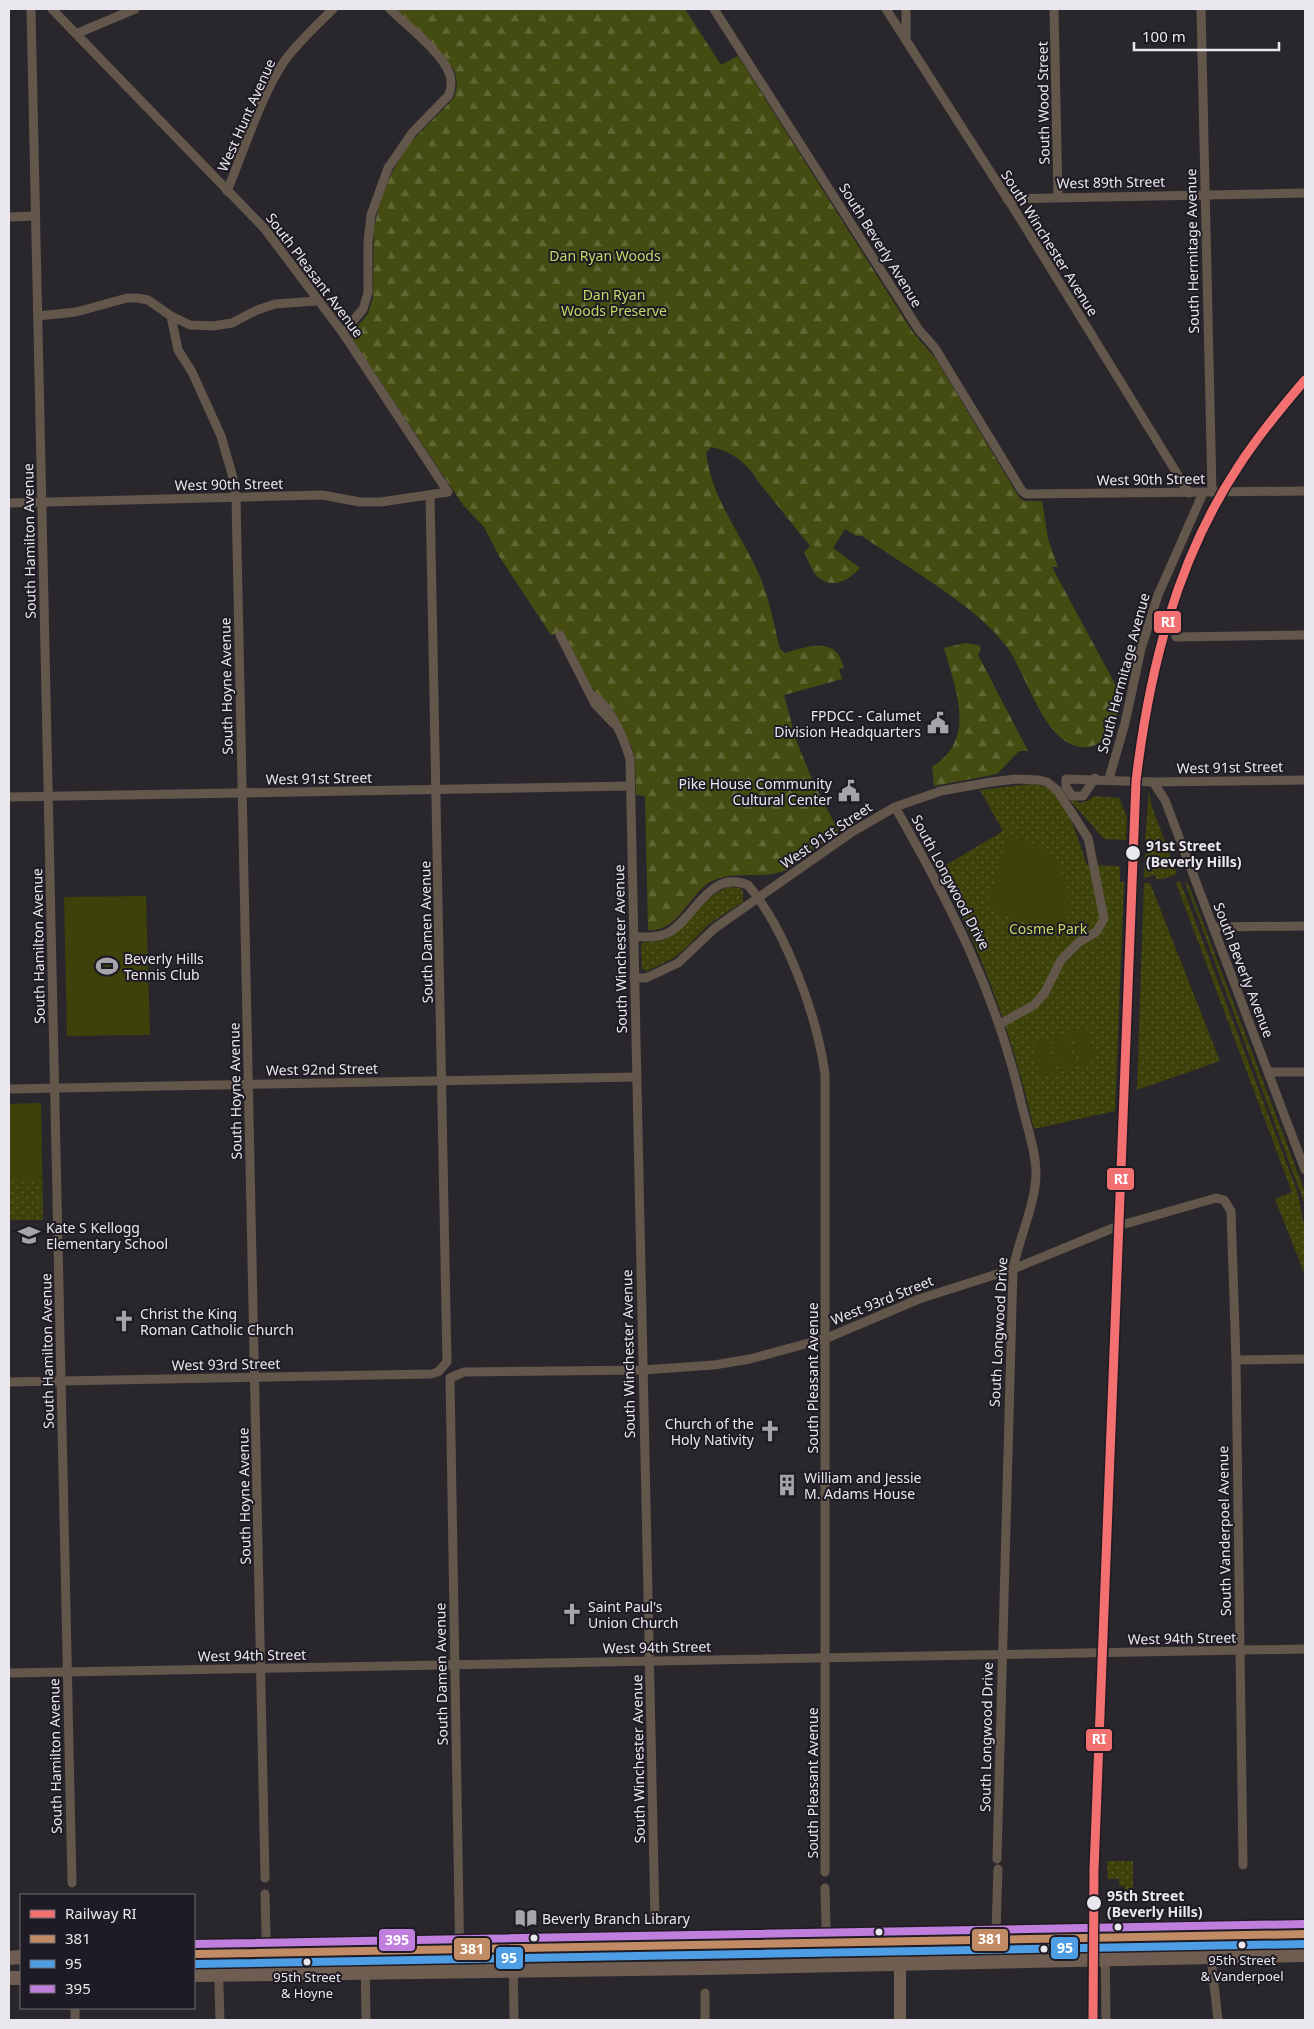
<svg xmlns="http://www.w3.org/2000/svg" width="1314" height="2029" font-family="'Noto Sans',sans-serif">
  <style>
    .grass { fill: url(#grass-dots) }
    .forest { fill: url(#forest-firs) }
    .pitch { fill: #3c4209 }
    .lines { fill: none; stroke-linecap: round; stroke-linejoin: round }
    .street { stroke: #63564b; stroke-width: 9 }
    .secondary { stroke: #706052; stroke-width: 12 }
    .primary { stroke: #6e5d50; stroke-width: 14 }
    .bus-1-casing { stroke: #1f1b24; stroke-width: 11 }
    .bus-2-casing { stroke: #1f1b24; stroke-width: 11 }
    .bus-3-casing { stroke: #1f1b24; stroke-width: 11 }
    .bus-1 { stroke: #c18c65; stroke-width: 8 }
    .bus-2 { stroke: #4d9ee5; stroke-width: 8 }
    .bus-3 { stroke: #c07fdc; stroke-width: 8 }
    .rail-1-casing { stroke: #1f1b24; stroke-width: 12 }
    .rail-1 { stroke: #f27070; stroke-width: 9 }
    .stop-dot { fill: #eae8ee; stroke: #1f1b24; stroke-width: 2 }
    .labels { text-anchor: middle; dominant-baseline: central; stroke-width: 4; stroke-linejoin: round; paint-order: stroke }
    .bus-label { font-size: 13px; fill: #eae8ee; stroke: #1f1b24 }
    .street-label { font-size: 14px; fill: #eae8ee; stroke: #1f1b24 }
    .park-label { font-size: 14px; fill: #c7d866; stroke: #1f1b24 }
    .poi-label { font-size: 14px; fill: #eae8ee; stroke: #1f1b24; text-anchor: start }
    .stop-label { font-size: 14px; font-weight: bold; fill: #eae8ee; stroke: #1f1b24; text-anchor: start }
    .line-badge { stroke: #1f1b24; stroke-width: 2 }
    .badge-label { font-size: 14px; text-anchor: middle; font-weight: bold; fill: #fff }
  </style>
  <defs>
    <pattern id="grass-dots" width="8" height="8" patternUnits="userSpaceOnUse" patternTransform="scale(1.25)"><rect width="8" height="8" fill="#3c4209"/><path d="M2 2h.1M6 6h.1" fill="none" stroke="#585d2d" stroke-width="1.8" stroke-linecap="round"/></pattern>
    <pattern id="forest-firs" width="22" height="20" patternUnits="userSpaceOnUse" patternTransform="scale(1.25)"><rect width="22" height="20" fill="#454c11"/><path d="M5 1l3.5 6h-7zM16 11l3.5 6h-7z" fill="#606634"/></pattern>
  </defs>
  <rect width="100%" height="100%" fill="#29272c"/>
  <g class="grass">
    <path d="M1032,784C1039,785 1047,786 1053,791C1068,804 1081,847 1087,865L1118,866L1120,868V882H1124L1115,1111L1034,1129C1013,1038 983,952 938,870L1003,831L980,790Z"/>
    <path d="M1149,790L1152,807L1177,874L1163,879H1156L1155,875L1144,878L1145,854L1150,853V844H1145Z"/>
    <path d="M1094,796L1119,798L1127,817L1126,840L1104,839L1067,797L1080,803L1089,800Z"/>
    <path d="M1180,881L1297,1191L1305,1229V1275L1275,1199L1292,1192L1176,883Z"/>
    <path d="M1185,882L1188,883L1305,1192V1205Z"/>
    <path d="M1144,883H1150L1220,1061L1137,1090Z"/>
    <path d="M729,887L740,888L743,891V902L709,924L686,948L672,959L647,971L642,969L641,945L642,943C649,941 656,942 662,940C692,929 698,897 729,887Z"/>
    <path d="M41,1103L43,1220H9V1104Z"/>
    <path d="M1107,1861H1133V1890H1125V1886H1119V1879H1108Z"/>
  </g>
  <g class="forest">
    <path d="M396,9H685L721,65L738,56L912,331L936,359L1019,497L1024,501H1042L1048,539L1058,567H1052L1122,697C1117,720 1105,757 1073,745C1040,733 1025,669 1004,643C973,604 905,566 862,536H856L845,529L833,548L860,568C849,580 833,590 818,577C812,572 808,559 804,552L810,546L757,480C748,463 729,450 711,447L706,453C712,501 743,536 761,579C770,601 774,626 780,649L785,653C800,649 824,639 837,653C840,656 842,663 844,668L839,669L842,679L784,695L796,740L814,784L839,832L786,870C761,881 732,868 707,884C688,898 676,933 648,930L645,796L636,795L635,760L632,748L612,709L591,687L563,632L551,635L499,556L484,527L463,505L352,339L351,334L368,314L373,297L374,228L380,202L391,174L408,145L454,98L457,87L456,76L453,68Z"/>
    <path d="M965,643L978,645L981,648L978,655L1028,751H1019L997,774L934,786L932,767C977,739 956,691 944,648Z"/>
  </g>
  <g class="pitch">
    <path d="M1008,835C1061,848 1077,881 1064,933L999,914L989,902Z"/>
    <path d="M146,896L150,1035L67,1036L64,897Z"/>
    <path d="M1087,1027L1096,1060L1081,1065L1072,1032Z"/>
    <path d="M1067,1033L1076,1066L1061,1071L1051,1037Z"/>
    <path d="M1046,1039L1056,1072L1041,1076L1031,1043Z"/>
    <path d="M39,1105L41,1182L9,1177V1106Z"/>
  </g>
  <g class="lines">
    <g class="street">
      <path d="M31,9L72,1883"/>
      <path d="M714,9L919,330L935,348L1022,491L1026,494L1305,491"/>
      <path d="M886,9L1016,212L1189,493"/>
      <path d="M906,9V40"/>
      <path d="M1054,9L1058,197"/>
      <path d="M1201,9L1212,492"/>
      <path d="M78,33L135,9"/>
      <path d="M227,191C243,153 261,96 283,63C297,43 316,26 333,9"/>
      <path d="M1007,199L1305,193"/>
      <path d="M9,217L36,216"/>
      <path d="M38,316L76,312L127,298H138L148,300L171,316L190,325L213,326L232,323L257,310L275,304L317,301"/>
      <path d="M171,316L178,350L192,372L221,436L232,474L236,498L265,1878"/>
      <path d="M343,333L363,309L368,293V243L371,215L388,168L412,133L449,95C451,88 452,82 450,75C443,53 407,26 390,9"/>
      <path d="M9,503L322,495L360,502H381L448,492L343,333L264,228L52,9"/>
      <path d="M560,635L595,704L614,724"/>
      <path d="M1176,637L1305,635"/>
      <path d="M592,695C610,705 624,739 630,759L655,1920"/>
      <path d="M1095,778L1083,796H1072L1066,787V779L1153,782L1305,780"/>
      <path d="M1109,779L1125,723L1141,649L1158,595L1203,493"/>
      <path d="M1153,782L1165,800L1305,1170"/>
      <path d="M9,797L630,786"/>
      <path d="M895,807C951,905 997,995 1022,1106C1027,1127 1036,1151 1036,1173C1036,1203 1019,1238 1013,1269L997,1859"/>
      <path d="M1213,927L1305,926"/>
      <path d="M634,937C645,937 657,938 668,933C696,918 708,869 748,885C786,930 817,1016 825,1074V1872"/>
      <path d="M634,978H646L678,963L715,928L852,832L895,807L941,791L991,782L1016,779L1039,780L1047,782L1057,790L1088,838L1104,919L1096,932L1079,942L1061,960L1045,992L1034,1005L1000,1024"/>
      <path d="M1268,1072H1305"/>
      <path d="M9,1089L637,1077"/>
      <path d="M1236,1360L1305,1359"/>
      <path d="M9,1382L431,1374L438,1372L447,1362L430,495"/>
      <path d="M9,1673L1305,1649"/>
      <path d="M825,1888L827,1965"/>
      <path d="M265,1894L267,1974"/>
      <path d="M1211,1935V1957L1218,2020"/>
      <path d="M1105,1936L1106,2020"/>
      <path d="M513,1949L514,2020"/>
      <path d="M365,1952L366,2020"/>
      <path d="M218,1954L220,2020"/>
      <path d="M995,1961L998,1869"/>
      <path d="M460,1971L450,1378L464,1372L642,1370L714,1365L750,1359L827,1338L919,1299L1013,1269L1118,1226L1216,1198L1224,1200L1231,1211L1236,1360L1243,1865"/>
      <path d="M705,1993V2020"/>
      <path d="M75,2008V2020"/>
    </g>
    <path class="secondary" d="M900,1941V2020"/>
    <g class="primary">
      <path d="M194,1954L1305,1934"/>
      <path d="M9,1958L21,1957"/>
      <path d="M194,1975L703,1968L1305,1955"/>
      <path d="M9,1978H21"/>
    </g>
    <g class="bus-1-casing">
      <path id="bus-1" d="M194,1954L1305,1934"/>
    </g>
    <g class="bus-2-casing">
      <path id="bus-2" d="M194,1964L1305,1944"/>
    </g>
    <g class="bus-3-casing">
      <path id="bus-3" d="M194,1944L1305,1924"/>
    </g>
    <use href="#bus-1" class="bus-1"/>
    <use href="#bus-2" class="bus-2"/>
    <use href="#bus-3" class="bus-3"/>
    <g class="rail-1-casing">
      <path id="rail-1" d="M1093,2020L1094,1870L1136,781C1149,671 1176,561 1238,467C1258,436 1281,408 1305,380"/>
    </g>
    <use href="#rail-1" class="rail-1"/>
  </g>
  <defs>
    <g id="civic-bare" transform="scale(1.725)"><path d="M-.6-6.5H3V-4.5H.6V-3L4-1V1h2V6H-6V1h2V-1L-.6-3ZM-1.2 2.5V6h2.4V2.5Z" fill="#a6a4aa" stroke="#1f1b24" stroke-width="2.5" paint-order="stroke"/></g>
    <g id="stadium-bare" transform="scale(1.725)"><path d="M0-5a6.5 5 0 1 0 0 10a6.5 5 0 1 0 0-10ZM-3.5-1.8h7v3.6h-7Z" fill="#a6a4aa" stroke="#1f1b24" stroke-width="2.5" paint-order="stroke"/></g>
    <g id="school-bare" transform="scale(1.725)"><path d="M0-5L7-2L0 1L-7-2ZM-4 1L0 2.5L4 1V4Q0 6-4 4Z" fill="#a6a4aa" stroke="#1f1b24" stroke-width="2.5" paint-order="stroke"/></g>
    <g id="church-bare" transform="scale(1.725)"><path d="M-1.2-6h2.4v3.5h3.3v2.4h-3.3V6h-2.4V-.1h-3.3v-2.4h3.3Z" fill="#a6a4aa" stroke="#1f1b24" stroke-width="2.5" paint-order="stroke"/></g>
    <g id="building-bare" transform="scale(1.725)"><path d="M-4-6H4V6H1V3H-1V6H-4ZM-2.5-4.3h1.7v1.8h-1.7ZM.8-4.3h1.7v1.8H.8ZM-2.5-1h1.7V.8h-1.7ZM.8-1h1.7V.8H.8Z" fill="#a6a4aa" stroke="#1f1b24" stroke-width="2.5" paint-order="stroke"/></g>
    <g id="library-bare" transform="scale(1.725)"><path d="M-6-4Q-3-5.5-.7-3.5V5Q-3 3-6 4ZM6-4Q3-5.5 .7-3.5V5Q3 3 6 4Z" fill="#a6a4aa" stroke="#1f1b24" stroke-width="2.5" paint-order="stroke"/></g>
  </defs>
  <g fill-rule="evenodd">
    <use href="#civic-bare" x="938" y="723"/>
    <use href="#civic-bare" x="849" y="791"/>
    <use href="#stadium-bare" x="107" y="966"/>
    <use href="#school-bare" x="29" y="1235"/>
    <use href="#church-bare" x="124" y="1321"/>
    <use href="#church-bare" x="770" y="1431"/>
    <use href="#building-bare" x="787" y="1485"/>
    <use href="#church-bare" x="572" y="1614"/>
    <use href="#library-bare" x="526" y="1918"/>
  </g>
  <g class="stop-dot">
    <circle cx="1133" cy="853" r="8"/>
    <circle cx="1094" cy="1903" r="8"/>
    <circle cx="1118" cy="1927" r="4.5"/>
    <circle cx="879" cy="1932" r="4.5"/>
    <circle cx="534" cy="1938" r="4.5"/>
    <circle cx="1242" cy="1945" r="4.5"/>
    <circle cx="1044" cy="1949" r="4.5"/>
    <circle cx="307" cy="1962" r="4.5"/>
  </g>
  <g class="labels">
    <g class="bus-label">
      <text x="1242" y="1960">95th Street<tspan x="1242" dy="16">&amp; Vanderpoel</tspan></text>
      <text x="307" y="1977">95th Street<tspan x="307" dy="16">&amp; Hoyne</tspan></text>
    </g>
    <g class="street-label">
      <text transform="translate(1043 103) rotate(-91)">South Wood Street</text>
      <text transform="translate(246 115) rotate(-66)">West Hunt Avenue</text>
      <text transform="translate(1111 182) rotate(-1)">West 89th Street</text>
      <text transform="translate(1050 243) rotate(58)">South Winchester Avenue</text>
      <text transform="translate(881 245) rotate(58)">South Beverly Avenue</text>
      <text transform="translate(1192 251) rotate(-91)">South Hermitage Avenue</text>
      <text transform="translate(315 275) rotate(53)">South Pleasant Avenue</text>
      <text transform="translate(1151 479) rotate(-1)">West 90th Street</text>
      <text transform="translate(229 484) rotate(-1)">West 90th Street</text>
      <text transform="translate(29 541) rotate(-91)">South Hamilton Avenue</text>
      <text transform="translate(1123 673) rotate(-75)">South Hermitage Avenue</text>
      <text transform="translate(226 686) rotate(-91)">South Hoyne Avenue</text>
      <text transform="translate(1230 767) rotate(-1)">West 91st Street</text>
      <text transform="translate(319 778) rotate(-1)">West 91st Street</text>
      <text transform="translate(826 835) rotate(-34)">West 91st Street</text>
      <text transform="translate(951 882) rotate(62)">South Longwood Drive</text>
      <text transform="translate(426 932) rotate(-91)">South Damen Avenue</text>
      <text transform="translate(38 946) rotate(-91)">South Hamilton Avenue</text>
      <text transform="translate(620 949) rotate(-91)">South Winchester Avenue</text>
      <text transform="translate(1244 970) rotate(69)">South Beverly Avenue</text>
      <text transform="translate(322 1069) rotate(-1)">West 92nd Street</text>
      <text transform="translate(235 1091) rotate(-91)">South Hoyne Avenue</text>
      <text transform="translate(882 1300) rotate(-22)">West 93rd Street</text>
      <text transform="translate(998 1332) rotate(-87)">South Longwood Drive</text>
      <text transform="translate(47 1351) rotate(-91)">South Hamilton Avenue</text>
      <text transform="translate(628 1354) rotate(-91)">South Winchester Avenue</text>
      <text transform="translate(226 1364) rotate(-1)">West 93rd Street</text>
      <text transform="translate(812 1378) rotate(-90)">South Pleasant Avenue</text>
      <text transform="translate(244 1496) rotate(-91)">South Hoyne Avenue</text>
      <text transform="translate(1224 1531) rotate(-91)">South Vanderpoel Avenue</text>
      <text transform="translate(1182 1638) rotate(-1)">West 94th Street</text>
      <text transform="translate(657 1647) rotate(-1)">West 94th Street</text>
      <text transform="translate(252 1655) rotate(-1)">West 94th Street</text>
      <text transform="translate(441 1674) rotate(-91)">South Damen Avenue</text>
      <text transform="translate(986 1737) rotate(-89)">South Longwood Drive</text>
      <text transform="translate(55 1756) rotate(-91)">South Hamilton Avenue</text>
      <text transform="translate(638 1759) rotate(-91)">South Winchester Avenue</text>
      <text transform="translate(812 1783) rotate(-90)">South Pleasant Avenue</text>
    </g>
    <g class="park-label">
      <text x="605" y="255">Dan Ryan Woods</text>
      <text x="614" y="294">Dan Ryan<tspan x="614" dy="16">Woods Preserve</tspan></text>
      <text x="1048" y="928">Cosme Park</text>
    </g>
    <g class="poi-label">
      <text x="921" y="715" text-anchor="end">FPDCC - Calumet<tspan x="921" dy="16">Division Headquarters</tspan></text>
      <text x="832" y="783" text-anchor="end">Pike House Community<tspan x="832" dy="16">Cultural Center</tspan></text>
      <text x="124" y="958">Beverly Hills<tspan x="124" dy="16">Tennis Club</tspan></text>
      <text x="46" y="1227">Kate S Kellogg<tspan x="46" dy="16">Elementary School</tspan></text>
      <text x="140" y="1313">Christ the King<tspan x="140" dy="16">Roman Catholic Church</tspan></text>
      <text x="754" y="1423" text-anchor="end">Church of the<tspan x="754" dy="16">Holy Nativity</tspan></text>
      <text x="804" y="1477">William and Jessie<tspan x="804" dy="16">M. Adams House</tspan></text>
      <text x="588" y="1606">Saint Paul's<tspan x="588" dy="16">Union Church</tspan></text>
      <text x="542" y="1918">Beverly Branch Library</text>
    </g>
    <g class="stop-label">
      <text x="1146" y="845">91st Street<tspan x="1146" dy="16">(Beverly Hills)</tspan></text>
      <text x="1107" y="1895">95th Street<tspan x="1107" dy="16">(Beverly Hills)</tspan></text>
    </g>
  </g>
  <g class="line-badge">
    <rect x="1153" y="610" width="29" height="24" rx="5" fill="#f27070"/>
    <rect x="1106" y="1167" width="29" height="24" rx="5" fill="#f27070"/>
    <rect x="1085" y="1728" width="28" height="24" rx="5" fill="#f27070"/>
    <rect x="971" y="1928" width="38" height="24" rx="5" fill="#c18c65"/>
    <rect x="378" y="1928" width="38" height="24" rx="5" fill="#c07fdc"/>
    <rect x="1050" y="1936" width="29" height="24" rx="5" fill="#4d9ee5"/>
    <rect x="453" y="1937" width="38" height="24" rx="5" fill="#c18c65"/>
    <rect x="495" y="1946" width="29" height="24" rx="5" fill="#4d9ee5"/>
  </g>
  <g class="badge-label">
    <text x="1168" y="627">RI</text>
    <text x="1121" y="1184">RI</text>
    <text x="1099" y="1744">RI</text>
    <text x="990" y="1944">381</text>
    <text x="397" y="1945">395</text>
    <text x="1065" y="1953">95</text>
    <text x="472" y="1954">381</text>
    <text x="509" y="1963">95</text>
  </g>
  <rect width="1314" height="2029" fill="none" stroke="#eae8ee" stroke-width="20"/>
  <rect x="20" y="1894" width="175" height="115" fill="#1f1b24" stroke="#706d75"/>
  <rect x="30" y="1910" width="25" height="8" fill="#f27070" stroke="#706d75"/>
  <text x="65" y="1919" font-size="15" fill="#eae8ee">Railway RI</text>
  <rect x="30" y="1935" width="25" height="8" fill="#c18c65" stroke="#706d75"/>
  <text x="65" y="1944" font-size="15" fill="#eae8ee">381</text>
  <rect x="30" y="1960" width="25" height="8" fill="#4d9ee5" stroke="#706d75"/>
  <text x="65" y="1969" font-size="15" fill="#eae8ee">95</text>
  <rect x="30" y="1985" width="25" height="8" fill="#c07fdc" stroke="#706d75"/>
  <text x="65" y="1994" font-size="15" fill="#eae8ee">395</text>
  <path d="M1134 42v8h145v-8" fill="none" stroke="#eae8ee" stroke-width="2.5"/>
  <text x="1142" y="42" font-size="15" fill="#eae8ee" stroke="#1f1b24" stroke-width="4" paint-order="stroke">100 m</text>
</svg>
